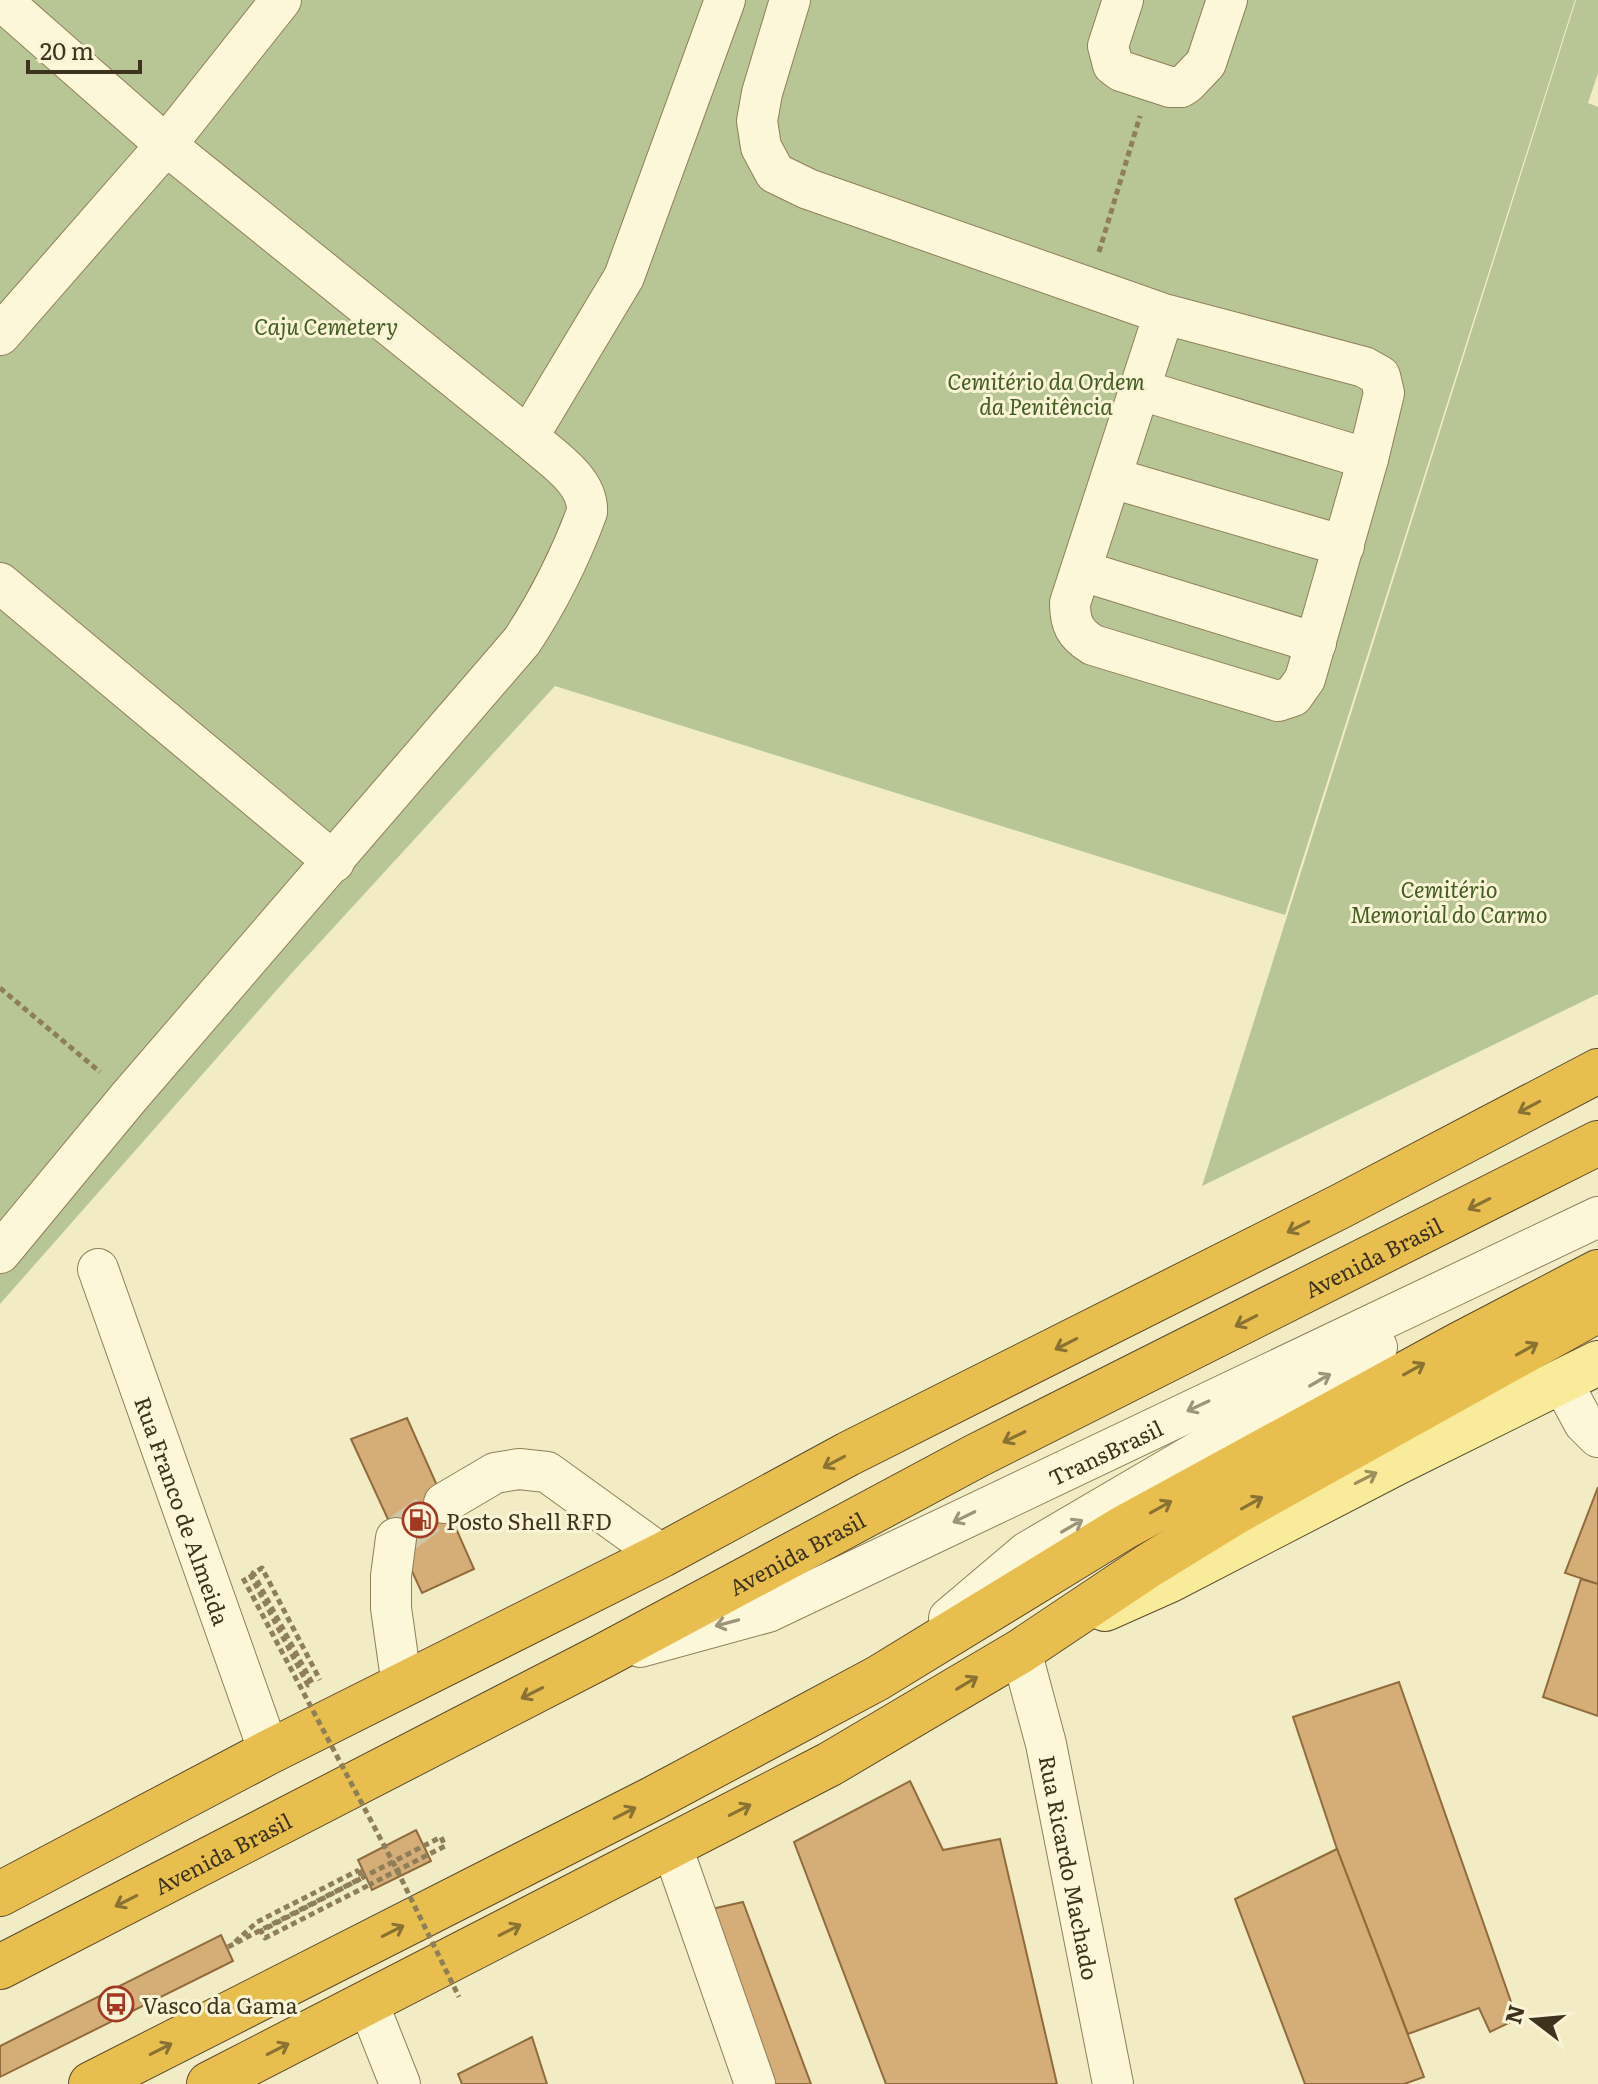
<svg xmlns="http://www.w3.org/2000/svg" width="1598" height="2084" font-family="Literata,serif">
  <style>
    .cemetery { fill: #b8c696 }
    .building { fill: #d4ad77; stroke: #906c3c; stroke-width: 2 }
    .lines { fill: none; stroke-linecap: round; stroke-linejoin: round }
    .minor-tunnel { stroke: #cec7a3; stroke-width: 40; stroke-dasharray: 40 20; stroke-linecap: butt }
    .minor-casing { stroke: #8f7f58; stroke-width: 42 }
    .major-casing { stroke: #5c4b2d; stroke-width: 46 }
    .highway-casing { stroke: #5c4b2d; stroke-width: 46 }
    .path { stroke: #8f7f58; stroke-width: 5; stroke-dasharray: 6 4; stroke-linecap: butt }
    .minor { stroke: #fcf7d8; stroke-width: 40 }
    .major { stroke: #f8eb99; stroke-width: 44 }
    .highway { stroke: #e8bf4e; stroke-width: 44 }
    .path-bridge { stroke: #8f7f58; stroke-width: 5; stroke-dasharray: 6 4; stroke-linecap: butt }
    .oneway { stroke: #8a7234 }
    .oneway2 { stroke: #9d957b }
    .oneway3 { stroke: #9b8f5c }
    .labels { text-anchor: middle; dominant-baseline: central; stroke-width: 6; stroke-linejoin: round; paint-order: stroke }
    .park-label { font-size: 22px; font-style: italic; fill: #435c22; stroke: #f9f4d5 }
    .street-label { font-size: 22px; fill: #3e331e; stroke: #f9f4d5 }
    .poi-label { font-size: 22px; fill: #3e331e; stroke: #f9f4d5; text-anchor: start }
  </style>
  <rect width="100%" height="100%" fill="#f2ecc4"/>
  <g class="cemetery">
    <path d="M0,0H1575L1285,915L555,686L290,975L0,1304Z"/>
    <path d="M1576,0H1598V73L1588,103L1598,107V994L1202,1186Z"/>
  </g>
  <g class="building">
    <path d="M407,1418L474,1569L422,1593L351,1439Z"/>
    <path d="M1598,1487V1584L1565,1573Z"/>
    <path d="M1581,1579L1598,1584V1716L1543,1697Z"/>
    <path d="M1399,1682L1517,2019L1490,2032L1479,2008L1408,2034L1337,1849L1293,1717Z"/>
    <path d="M910,1781L943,1850L1000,1839L1057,2084H886L794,1842Z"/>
    <path d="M416,1830L431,1861L372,1890L358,1860Z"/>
    <path d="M1337,1849L1424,2077L1404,2084H1305L1235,1899Z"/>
    <path d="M743,1902L811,2084H773L707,1910Z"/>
    <path d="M221,1935L233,1961L0,2077V2046Z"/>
    <path d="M532,2037L547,2084H462L458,2074Z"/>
  </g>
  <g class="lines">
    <path class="minor-tunnel" d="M396,1538L444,1503"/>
    <g class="minor-casing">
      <g id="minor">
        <path d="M790,0L762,93L757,121L761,147L775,173L808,189L1164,314L1364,367L1380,376L1384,393L1368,459L1305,679L1293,696L1278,701L1093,645C1075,634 1070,624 1070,603L1164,314"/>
        <path d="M1123,0L1108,46L1113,65L1121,71L1170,87H1181L1187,83L1206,63L1227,0"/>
        <path d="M0,335L166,145L281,0"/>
        <path d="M1141,390L1368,459"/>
        <path d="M528,437L624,277L725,0"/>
        <path d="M1112,478L1344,546"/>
        <path d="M1082,571L1316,643"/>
        <path d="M0,583L334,862"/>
        <path d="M0,1253L129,1097L522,641C549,600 570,558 587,512C589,480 550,457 528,437L166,145L1,0"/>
        <path id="s1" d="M98,1269L269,1752"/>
        <path d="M1562,1382L1584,1423L1598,1437"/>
        <path d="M444,1503L495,1473L519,1469L547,1472L662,1555"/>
        <path d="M396,1538L391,1576V1608L402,1686"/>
        <path d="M949,1618L1027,1552L1377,1347"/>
        <path id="s2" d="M640,1647L768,1612L1598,1217"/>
        <path id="s3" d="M1021,1651L1046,1744L1113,2084"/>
        <path d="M671,1844L755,2084"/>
        <path d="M368,2003L400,2084"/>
      </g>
    </g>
    <g class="major-casing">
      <path id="major" d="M1105,1609L1168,1581L1398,1462L1598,1363"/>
    </g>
    <g class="highway-casing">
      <g id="highway">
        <path d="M0,1894L269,1752L662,1555L848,1454L1341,1206L1598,1071"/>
        <path id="s4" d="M0,1967L601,1657L976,1456L1598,1143"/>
        <path d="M91,2084L654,1798L878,1678L1123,1528L1458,1345L1598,1272"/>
        <path d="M209,2084L830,1764L1021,1651L1148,1566L1234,1513L1598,1310"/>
      </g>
    </g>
    <g class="path">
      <path d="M1099,252L1140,116"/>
      <path d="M0,988L100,1072"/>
      <path d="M250,1574L308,1685L312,1683L253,1573L262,1568L320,1680"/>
      <path d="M235,1942L257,1922L359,1870"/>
      <path d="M228,1947L441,1837L445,1846L369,1885"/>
    </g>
    <use href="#minor" class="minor"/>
    <use href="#major" class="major"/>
    <use href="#highway" class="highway"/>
    <g class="path-bridge">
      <path d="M243,1578L397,1870L459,1997"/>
      <path d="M359,1870L362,1878L261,1931L265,1938L369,1885"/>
    </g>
  </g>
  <defs><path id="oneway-shaft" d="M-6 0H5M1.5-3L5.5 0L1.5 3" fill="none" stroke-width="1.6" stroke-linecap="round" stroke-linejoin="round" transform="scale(2)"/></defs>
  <g class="oneway">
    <use href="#oneway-shaft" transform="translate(1529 1107) rotate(152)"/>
    <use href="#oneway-shaft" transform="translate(1479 1204) rotate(153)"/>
    <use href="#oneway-shaft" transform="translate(1298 1227) rotate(153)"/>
    <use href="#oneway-shaft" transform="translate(1246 1321) rotate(153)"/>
    <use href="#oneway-shaft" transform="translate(1066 1344) rotate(153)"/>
    <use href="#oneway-shaft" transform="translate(1527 1349) rotate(-29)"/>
    <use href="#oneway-shaft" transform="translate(1414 1369) rotate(-29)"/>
    <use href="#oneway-shaft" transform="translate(1014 1437) rotate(154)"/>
    <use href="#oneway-shaft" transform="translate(834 1462) rotate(152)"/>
    <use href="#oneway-shaft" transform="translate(1252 1503) rotate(-29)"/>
    <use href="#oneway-shaft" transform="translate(1161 1507) rotate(-29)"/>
    <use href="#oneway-shaft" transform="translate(967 1683) rotate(-31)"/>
    <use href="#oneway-shaft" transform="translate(532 1693) rotate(153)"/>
    <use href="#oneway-shaft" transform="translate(740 1810) rotate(-27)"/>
    <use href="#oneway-shaft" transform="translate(625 1813) rotate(-27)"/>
    <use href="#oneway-shaft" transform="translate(126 1901) rotate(153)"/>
    <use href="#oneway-shaft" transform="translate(510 1930) rotate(-27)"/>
    <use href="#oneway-shaft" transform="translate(393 1931) rotate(-27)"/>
    <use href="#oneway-shaft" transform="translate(161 2049) rotate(-27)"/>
    <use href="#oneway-shaft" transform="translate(278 2049) rotate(-27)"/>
  </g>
  <g class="oneway2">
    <use href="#oneway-shaft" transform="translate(1320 1380) rotate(-30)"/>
    <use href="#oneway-shaft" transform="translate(1198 1406) rotate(155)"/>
    <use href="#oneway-shaft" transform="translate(964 1517) rotate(154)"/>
    <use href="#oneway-shaft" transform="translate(1072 1526) rotate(-30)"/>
    <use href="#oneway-shaft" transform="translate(727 1623) rotate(165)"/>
  </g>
  <use class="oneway3" href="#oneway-shaft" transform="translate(1366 1478) rotate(-27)"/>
  <defs>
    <g id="fuel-ring" transform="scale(1.8)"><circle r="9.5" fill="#f9f4d5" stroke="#a43823" stroke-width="1.5"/><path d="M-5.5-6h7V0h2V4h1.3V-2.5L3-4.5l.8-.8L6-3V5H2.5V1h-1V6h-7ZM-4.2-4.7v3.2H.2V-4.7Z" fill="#a43823"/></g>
    <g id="bus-ring" transform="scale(1.8)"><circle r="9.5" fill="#f9f4d5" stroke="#a43823" stroke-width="1.5"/><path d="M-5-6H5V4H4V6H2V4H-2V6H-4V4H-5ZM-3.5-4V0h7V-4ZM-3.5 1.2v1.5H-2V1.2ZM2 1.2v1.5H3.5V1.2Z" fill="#a43823"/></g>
  </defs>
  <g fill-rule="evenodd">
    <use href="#fuel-ring" x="420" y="1520"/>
    <use href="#bus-ring" x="116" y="2004"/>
  </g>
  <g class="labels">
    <g class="park-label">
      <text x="326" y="325">Caju Cemetery</text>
      <text x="1046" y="380">Cemitério da Ordem<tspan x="1046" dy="25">da Penitência</tspan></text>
      <text x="1449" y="888">Cemitério<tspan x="1449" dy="25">Memorial do Carmo</tspan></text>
    </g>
    <g class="street-label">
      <text stroke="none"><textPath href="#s4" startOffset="1546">Avenida Brasil</textPath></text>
      <text stroke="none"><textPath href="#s2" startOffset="506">TransBrasil</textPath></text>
      <text stroke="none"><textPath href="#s1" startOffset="256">Rua Franco de Almeida</textPath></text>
      <text stroke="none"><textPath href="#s4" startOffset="898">Avenida Brasil</textPath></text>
      <text stroke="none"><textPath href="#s4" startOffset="250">Avenida Brasil</textPath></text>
      <text stroke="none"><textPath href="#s3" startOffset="222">Rua Ricardo Machado</textPath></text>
    </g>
    <g class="poi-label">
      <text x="446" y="1520">Posto Shell RFD</text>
      <text x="142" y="2004">Vasco da Gama</text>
    </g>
  </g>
  <g transform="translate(1534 2020) rotate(286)" stroke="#f9f4d5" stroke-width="6" paint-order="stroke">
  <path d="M0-6L14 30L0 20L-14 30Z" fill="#3e331e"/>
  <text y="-12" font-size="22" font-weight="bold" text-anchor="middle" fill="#3e331e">N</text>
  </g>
  <path d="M28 60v12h112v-12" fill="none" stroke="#3e331e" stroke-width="4"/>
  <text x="40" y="60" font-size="24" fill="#3e331e" stroke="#f9f4d5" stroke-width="6" paint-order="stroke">20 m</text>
</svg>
